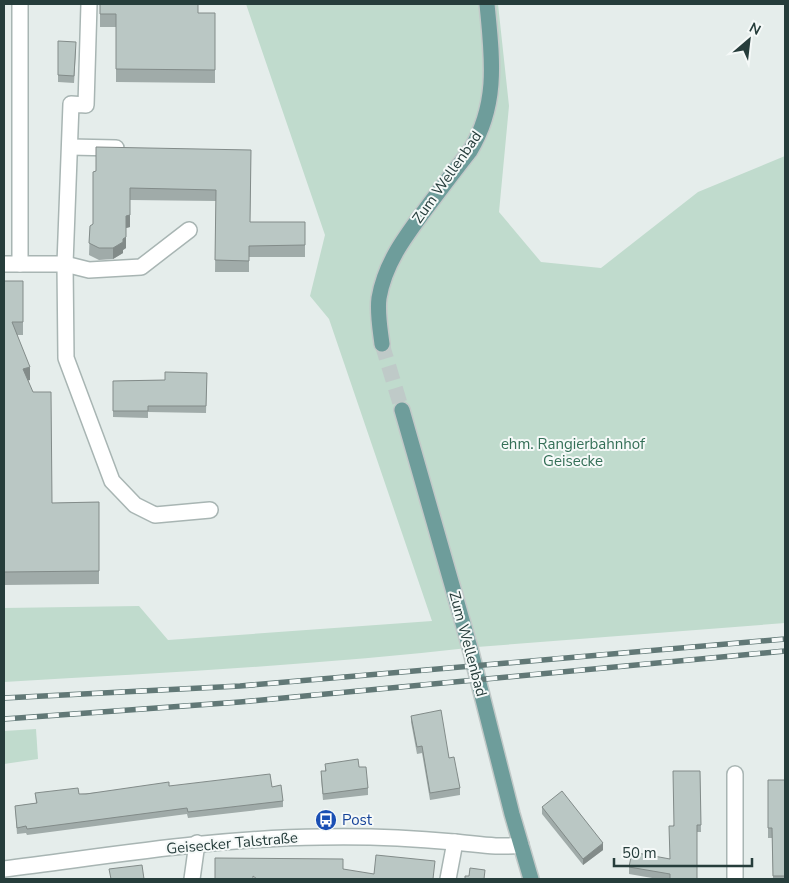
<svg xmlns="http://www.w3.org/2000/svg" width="789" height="883" font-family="'Nunito Sans',sans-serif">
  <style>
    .green { fill: #c0dbcd }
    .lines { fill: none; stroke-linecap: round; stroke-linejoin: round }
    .major-tunnel { stroke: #bfcac8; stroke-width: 15; stroke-dasharray: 15 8; stroke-linecap: butt }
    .minor-casing { stroke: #a8b5b3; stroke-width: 18 }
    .major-casing { stroke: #c2c9c8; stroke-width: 18 }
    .minor { stroke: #fff; stroke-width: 15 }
    .major { stroke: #6e9d9b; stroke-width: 15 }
    .rail-casing { stroke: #617876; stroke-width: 5.5 }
    .rail { stroke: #f5f9f8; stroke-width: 4; stroke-dasharray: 11; stroke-linecap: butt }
    .wall { fill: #a0aba9 }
    .shaded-wall { fill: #828b89 }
    .building { fill: #bac7c4; stroke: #828b89 }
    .labels { text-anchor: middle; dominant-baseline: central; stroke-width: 4; stroke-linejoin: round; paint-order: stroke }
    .street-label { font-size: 15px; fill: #263d3b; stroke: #f5f9f8 }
    .park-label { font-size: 15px; fill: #346f57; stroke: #f5f9f8 }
    .transit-label { font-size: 15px; fill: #164399; stroke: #f5f9f8; text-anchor: start }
  </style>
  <rect width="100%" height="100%" fill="#e5edeb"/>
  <g class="green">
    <path d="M246,4H498L509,106L499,212L541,262L601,268L698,192L785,156V623L477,647C320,665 162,673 4,682V608L139,606L168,640L432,621L329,319L310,296L325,235Z"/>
    <path d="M36,729L38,759L4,764V731Z"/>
  </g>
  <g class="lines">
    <path class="major-tunnel" d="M382,344L402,410"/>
    <g class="minor-casing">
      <g id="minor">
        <path d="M89,4L86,105L71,104L65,264L66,358L112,481L135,505L155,515L210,510"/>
        <path d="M70,147L116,148"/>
        <path d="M4,264H65L89,270L141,267L189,230"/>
        <path d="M20,264V4"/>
        <path d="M4,869C109,856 214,838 321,837C365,836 410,838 454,842C478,844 497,848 521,845"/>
        <path d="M192,879L197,843"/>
        <path d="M448,879L455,842"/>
        <path d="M735,879V774"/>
      </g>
    </g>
    <g class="major-casing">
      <g id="major">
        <path d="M382,344C380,328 377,313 379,298C385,263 405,237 425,210C440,190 455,170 470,151C499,103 492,57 487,4"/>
        <path d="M402,410L470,648L512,814L531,879"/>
      </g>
    </g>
    <use href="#minor" class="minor"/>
    <use href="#major" class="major"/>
    <g class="rail-casing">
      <g id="rail">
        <path d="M4,698L240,686L785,639"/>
        <path d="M4,719L240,702L785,651"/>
      </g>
    </g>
    <use href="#rail" class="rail"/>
  </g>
  <g class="wall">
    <path d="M100,4L198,13H215V83L116,82V27H100Z"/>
    <path d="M58,41L76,49L74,83L58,82Z"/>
    <path d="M251,150L250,222H305V257H249V272H215L216,201L130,200V227L126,228V248L123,250V253L113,259L99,260L89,255L90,226L93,224V172Z"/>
    <path d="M4,281H23V335H17L30,380H28L52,503L99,502V584L4,585Z"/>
    <path d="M207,373L206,413L148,412V418L113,417V381L165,380Z"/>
    <path d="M411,716L449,758L460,788V795L430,800L422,753L417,754L411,722Z"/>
    <path d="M325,764L359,767L368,788V795L323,800L321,778V771H325Z"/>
    <path d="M700,771L701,832H697V879H658L629,874V867L670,859L673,826Z"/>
    <path d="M768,780H785V879H773L772,838H768Z"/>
    <path d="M169,786L272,787L283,801V807L188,818L187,814L27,835L26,833L17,834L15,806L36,803L35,793L79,794Z"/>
    <path d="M542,807L603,850L583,865L542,814Z"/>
  </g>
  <g class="shaded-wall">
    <path d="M130,188V227L126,228V248L123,250V239Z"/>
    <path d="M123,242V253L113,259V248Z"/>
    <path d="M30,367V380L23,382V369Z"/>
    <path d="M603,843V850L583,865V859Z"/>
  </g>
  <g class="building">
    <path d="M100,4H198V13H215V70L116,69V14H100Z"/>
    <path d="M58,41L76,42L74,76L58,75Z"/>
    <path d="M96,147L251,150L250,222H305V245L249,246V261L215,260L216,190L130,188V215L126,216V237L123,239V242L113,248H99L89,243L90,226L93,224V172L96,171Z"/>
    <path d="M4,281H23V322H12L30,367L23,369L33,392H51L52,503L99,502V571L4,572Z"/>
    <path d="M165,372L207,373L206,406H148V411H113V381L165,380Z"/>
    <path d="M441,710L449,758L454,757L460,788L430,793L422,746L417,747L411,716Z"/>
    <path d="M358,759L359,767H366L368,788L323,794L321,771H326L325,764Z"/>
    <path d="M673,771H700L701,825H697V879H670V874L629,867L632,852L670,859L669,826H674Z"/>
    <path d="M270,774L272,787L281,785L283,801L188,812L187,808L27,829L26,826L17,828L15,806L37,803L35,793L78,788L79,794H86L169,782V786Z"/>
    <path d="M768,780H785V876H773L772,828H768Z"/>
    <path d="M562,791L603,843L583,859L542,807Z"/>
    <path d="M376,855L435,861L433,879H257L253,876V879H215V858L343,859V869L374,874Z"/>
    <path d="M142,865L144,879H107H111L109,869Z"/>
    <path d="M470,868L485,870L484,879H465V876H469Z"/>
  </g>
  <defs>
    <g id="bus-disc" transform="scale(1.125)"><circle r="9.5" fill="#1a4fb4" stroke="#f5f9f8"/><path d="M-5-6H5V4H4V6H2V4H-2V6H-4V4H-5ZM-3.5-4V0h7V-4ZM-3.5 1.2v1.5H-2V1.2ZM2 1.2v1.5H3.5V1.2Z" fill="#fff"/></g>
  </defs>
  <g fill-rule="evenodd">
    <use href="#bus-disc" x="326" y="820"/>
  </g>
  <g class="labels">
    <g class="street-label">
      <text transform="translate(447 177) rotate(-55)">Zum Wellenbad</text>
      <text transform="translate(468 644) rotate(75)">Zum Wellenbad</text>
      <text transform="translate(232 843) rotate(-5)">Geisecker Talstraße</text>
    </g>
    <g class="park-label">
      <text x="573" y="444">ehm. Rangierbahnhof<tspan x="573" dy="17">Geisecke</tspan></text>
    </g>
    <g class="transit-label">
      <text x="342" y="820">Post</text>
    </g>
  </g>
  <rect width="789" height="883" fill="none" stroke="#263d3b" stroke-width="10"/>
  <g transform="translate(749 40) rotate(28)" stroke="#f5f9f8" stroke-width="4" paint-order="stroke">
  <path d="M0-4L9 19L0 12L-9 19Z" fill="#263d3b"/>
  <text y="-8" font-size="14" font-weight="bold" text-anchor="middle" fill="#263d3b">N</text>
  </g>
  <path d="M614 858v8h138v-8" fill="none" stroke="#263d3b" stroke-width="2.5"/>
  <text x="622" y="858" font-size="15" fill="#263d3b" stroke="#f5f9f8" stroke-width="4" paint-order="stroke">50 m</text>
</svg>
